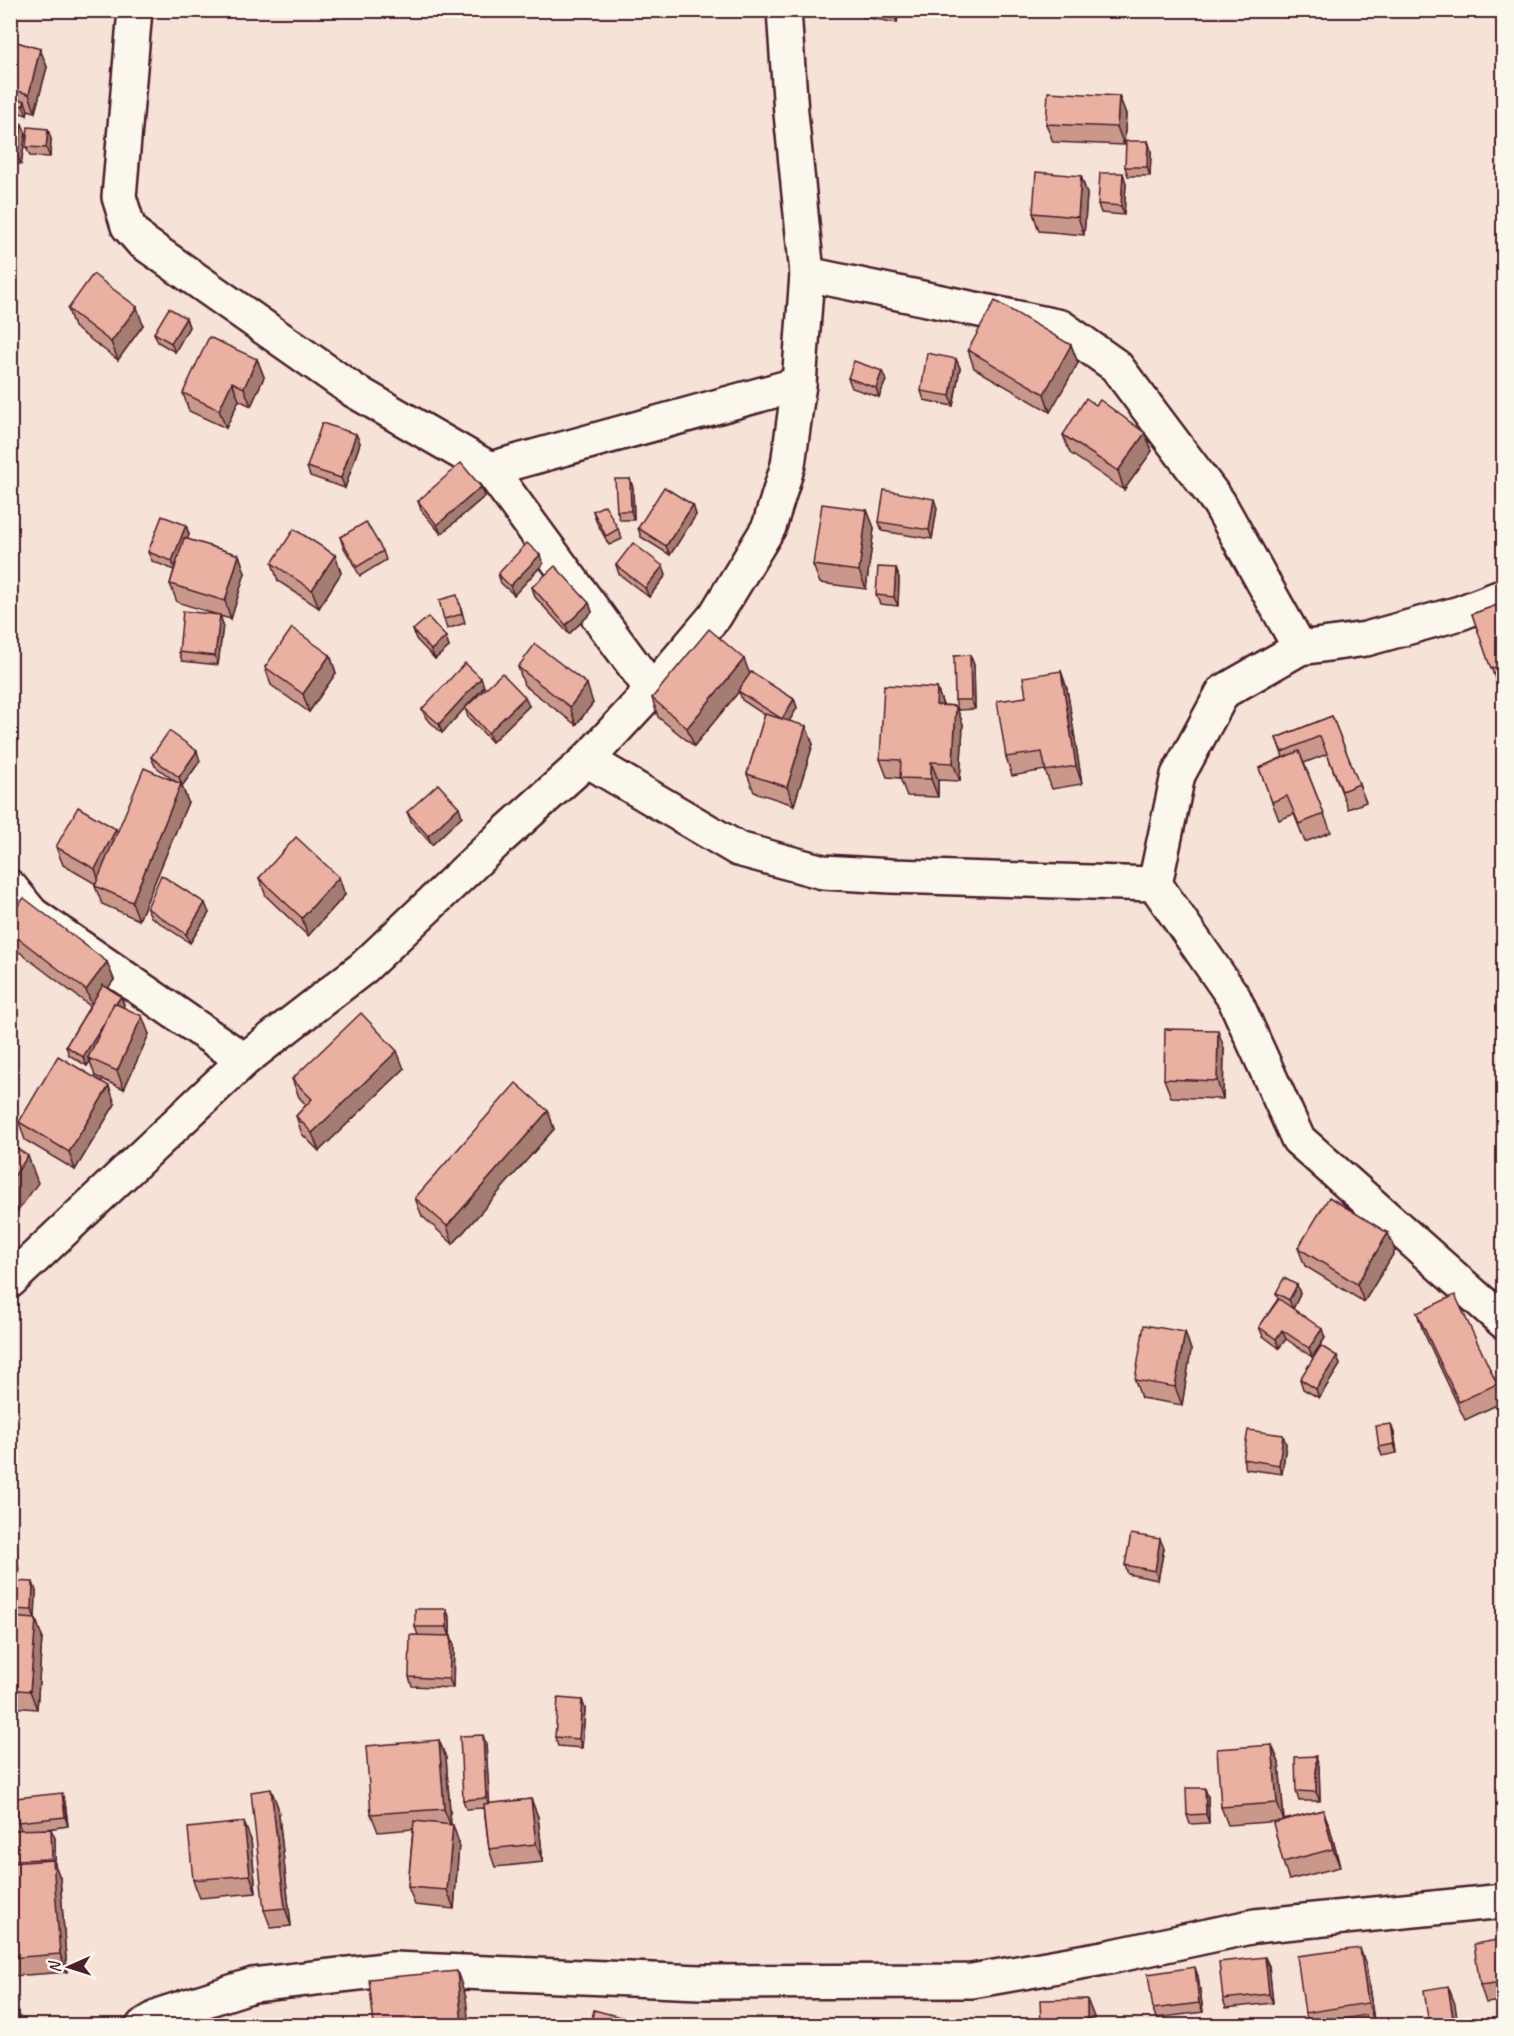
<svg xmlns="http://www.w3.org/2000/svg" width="1514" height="2036" font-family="Caveat,sans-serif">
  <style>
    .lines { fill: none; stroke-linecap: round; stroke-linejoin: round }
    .minor-casing { stroke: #4a1f2b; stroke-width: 38 }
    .path { stroke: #4a1f2b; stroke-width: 4; stroke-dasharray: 1.5 4.5; stroke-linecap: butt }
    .minor { stroke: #fbf7ec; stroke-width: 33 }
    .wall { fill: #c9988b; stroke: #4a1f2b; stroke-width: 1.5 }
    .shaded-wall { fill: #a47c71; stroke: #4a1f2b; stroke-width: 1.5 }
    .building { fill: #eab1a2; stroke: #4a1f2b; stroke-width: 1.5 }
  </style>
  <rect width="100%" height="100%" fill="#f6e2d6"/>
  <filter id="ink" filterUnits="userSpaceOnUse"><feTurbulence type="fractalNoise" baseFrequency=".0167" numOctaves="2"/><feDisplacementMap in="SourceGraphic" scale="12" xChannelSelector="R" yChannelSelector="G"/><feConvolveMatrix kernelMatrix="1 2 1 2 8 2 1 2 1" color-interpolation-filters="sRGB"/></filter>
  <g filter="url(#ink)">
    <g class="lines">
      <g class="minor-casing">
        <g id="minor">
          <path d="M135,10L119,197L128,226L141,241L353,390L490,469L652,690"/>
          <path d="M807,274L1061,327L1116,366L1219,503L1300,648"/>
          <path d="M490,469L799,384"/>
          <path d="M587,760L738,849L823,872L891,876L1155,884L1234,998L1298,1139L1504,1322"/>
          <path d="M1155,884L1178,775L1223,692L1300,648L1366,639L1460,613L1504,596"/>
          <path d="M10,887L32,914L244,1060"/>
          <path d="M10,1281L244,1060L363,968L500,838L587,760L652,690L715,616L769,527L788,465L799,384L807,274L791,113L784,10"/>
          <path d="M143,2026L163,2014L253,1985L393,1969L700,1982L972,1981L1109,1957L1255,1926L1504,1901"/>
        </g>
      </g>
      <path class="path" d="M10,1994L19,2017L32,2026"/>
      <use href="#minor" class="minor"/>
    </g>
    <g class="wall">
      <path d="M861,10H899L897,23L863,17Z"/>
      <path d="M911,10H931V17L913,16Z"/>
      <path d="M10,40L40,49L47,67L35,112L28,110L27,115L10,110Z"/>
      <path d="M1119,96L1126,114L1124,145L1053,142L1046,124Z"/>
      <path d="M10,122L26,133L21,164L10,163Z"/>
      <path d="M51,139L50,157L30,156L26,147Z"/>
      <path d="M1148,141L1151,151L1150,176H1128L1125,167Z"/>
      <path d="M1081,176L1087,194L1084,235L1039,231L1033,213Z"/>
      <path d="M1126,183L1124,215L1101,213L1098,204Z"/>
      <path d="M68,309L143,325L118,360L74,327Z"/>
      <path d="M186,318L189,327L175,352L158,342L154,333Z"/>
      <path d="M1071,345L1078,363L1050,412L974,368L968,350Z"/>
      <path d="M257,359L264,377L251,406L239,400L226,428L189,411L183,393Z"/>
      <path d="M956,359L960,368L953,406L924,400L921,391Z"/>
      <path d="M848,378L886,380L879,397L852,388Z"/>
      <path d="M1096,405L1152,451L1124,490L1070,453L1063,435Z"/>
      <path d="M356,434L360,443L345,488L310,476L307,467Z"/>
      <path d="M630,479L633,488L634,520H620L617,511Z"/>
      <path d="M481,487L485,496L441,534L421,510L418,501Z"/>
      <path d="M693,505L696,515L670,555L641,537L638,528Z"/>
      <path d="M937,508L932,539L882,531L879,522Z"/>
      <path d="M867,510L874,528L866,589L820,583L813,565Z"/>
      <path d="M593,511L618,529L622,539L609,545L596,521Z"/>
      <path d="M186,525L189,535L187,539L239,555L245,573L231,619L220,616L223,624L218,665L182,661L179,652L218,615L177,602L170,584L174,570L152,561L148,552Z"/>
      <path d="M340,537L383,551L386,560L360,576L343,546Z"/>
      <path d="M335,555L341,573L319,608L278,581L272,563Z"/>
      <path d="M543,564L514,595L501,583L498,574Z"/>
      <path d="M616,565L663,566L666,575L649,597L619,574Z"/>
      <path d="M896,568L899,578L898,606L880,604L876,595Z"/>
      <path d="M532,587L589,603L592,612L569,634L535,597Z"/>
      <path d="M1503,603V684L1498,687L1472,614Z"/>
      <path d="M460,604L465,623L447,629L444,619Z"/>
      <path d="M413,630L449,647L435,659L416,639Z"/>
      <path d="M330,655L336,673L309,712L271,685L265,667Z"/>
      <path d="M970,655L974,665L975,709L958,710L955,700Z"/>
      <path d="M744,659L749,674L794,699L797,708L789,721L813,744L794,805L754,792L747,774L765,715L742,700L739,691L694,746L658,717L652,698Z"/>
      <path d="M518,667L593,703L576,725L524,685Z"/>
      <path d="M1061,671L1067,689L1082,784L1052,789L1045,770L1012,776L1006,757L1026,697Z"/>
      <path d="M481,678L484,687L442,733L426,718L422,709Z"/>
      <path d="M937,688L943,705L956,706L963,724L960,781L938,780V797L907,796L900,778L887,777L880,759Z"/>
      <path d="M529,706L492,742L468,717L465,708Z"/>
      <path d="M1332,716L1366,802L1348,809L1327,754L1304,763L1331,832L1305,842L1294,814L1279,820L1259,768L1283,757L1276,738Z"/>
      <path d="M151,757L200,761L182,786L188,802L139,920L102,904L95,886L96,884L63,865L56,847L116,829L118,833L176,782L155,766Z"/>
      <path d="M407,812L462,816L432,845L411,821Z"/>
      <path d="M259,878L345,895L308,936L266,896Z"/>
      <path d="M147,908L209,913L190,943L151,917Z"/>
      <path d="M10,915L107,962L114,980L108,988L121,996L124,1005L123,1007L149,1034L124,1089L95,1076L90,1061L87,1066L69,1055L66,1046L90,1006L10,945Z"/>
      <path d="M1224,1048L1223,1099L1171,1097L1164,1079Z"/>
      <path d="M404,1069L319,1151L302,1134L296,1116L306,1105L299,1097L292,1079Z"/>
      <path d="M115,1104L75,1170L25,1140L19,1122Z"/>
      <path d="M548,1111L554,1129L453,1244L422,1216L415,1198Z"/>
      <path d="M1298,1248L1395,1251L1364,1302L1305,1266Z"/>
      <path d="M1297,1285L1300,1294L1293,1309L1325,1338L1312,1357L1286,1339L1279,1348L1263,1336L1259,1327L1278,1299L1276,1293Z"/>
      <path d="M1417,1313L1497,1384L1503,1402L1465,1420L1423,1331Z"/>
      <path d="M1185,1332L1191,1350L1182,1405L1141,1398L1135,1380Z"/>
      <path d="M1337,1356L1340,1365L1319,1398L1303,1389L1300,1379Z"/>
      <path d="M1394,1433L1397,1453L1382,1456L1379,1447Z"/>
      <path d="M1286,1444L1282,1474L1246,1469L1243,1459Z"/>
      <path d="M10,1528L16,1537L19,1574L10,1575Z"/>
      <path d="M1164,1548L1158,1580L1128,1574L1125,1565Z"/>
      <path d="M10,1581L36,1591L35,1619L42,1637L37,1709L10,1707Z"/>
      <path d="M446,1609L450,1619V1636H451L454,1645L453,1688L412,1686L409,1677L418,1635L415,1627Z"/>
      <path d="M582,1700L585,1709L582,1748L558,1746L555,1737Z"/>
      <path d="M439,1740L446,1758L451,1824L459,1843L454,1909L415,1905L408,1887L413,1829L378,1832L371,1814Z"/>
      <path d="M486,1744L489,1804L531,1799L538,1817L543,1862L495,1867L489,1849L484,1808L466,1809L463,1800Z"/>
      <path d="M1272,1745L1279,1763L1284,1820L1323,1810L1330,1828L1340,1867L1289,1880L1283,1862L1281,1821L1228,1825L1221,1807Z"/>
      <path d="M1319,1766L1320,1801H1299L1296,1791Z"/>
      <path d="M1208,1797L1209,1823L1190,1824L1187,1815Z"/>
      <path d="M65,1802L68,1826L40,1830L55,1838V1865L60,1878L67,1972L12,1976L10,1972V1830H21L18,1822Z"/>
      <path d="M278,1807L291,1926L271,1928L264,1910Z"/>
      <path d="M251,1840L256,1893L200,1898L193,1880Z"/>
      <path d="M1503,1939V2001L1486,2003L1480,1985Z"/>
      <path d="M1269,1966L1273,2003L1226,2008L1223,1999Z"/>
      <path d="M1366,1966L1374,2021L1367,2022L1368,2025H1310L1305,2013Z"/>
      <path d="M1198,1976L1203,2012L1156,2018L1153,2009Z"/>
    </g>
    <g class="shaded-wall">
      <path d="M894,10H899L897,23L894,14Z"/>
      <path d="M40,49L47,67L35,112L29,94Z"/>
      <path d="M1119,96L1126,114L1124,145L1117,127Z"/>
      <path d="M25,101L28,110L27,115L23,106Z"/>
      <path d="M22,124L26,133L21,164L17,155Z"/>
      <path d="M48,129L51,139L50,157L46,148Z"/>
      <path d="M1148,141L1151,151L1150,176L1147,167Z"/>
      <path d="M1123,173L1126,183L1124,215L1121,206Z"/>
      <path d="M1081,176L1087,194L1084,235L1078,217Z"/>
      <path d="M137,307L143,325L118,360L111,342Z"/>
      <path d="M186,318L189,327L175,352L171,343Z"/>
      <path d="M1071,345L1078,363L1050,412L1044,394Z"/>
      <path d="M257,359L264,377L251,406L244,388Z"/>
      <path d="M956,359L960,368L953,406L950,396Z"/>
      <path d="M882,371L886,380L879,397L876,388Z"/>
      <path d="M232,382L239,400L226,428L219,410Z"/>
      <path d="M1145,433L1152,451L1124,490L1118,471Z"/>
      <path d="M356,434L360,443L345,488L341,478Z"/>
      <path d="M630,479L633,488L634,520L631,511Z"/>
      <path d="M481,487L485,496L441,534L437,525Z"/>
      <path d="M934,499L937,508L932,539L929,530Z"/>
      <path d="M693,505L696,515L670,555L666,546Z"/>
      <path d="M867,510L874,528L866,589L859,571Z"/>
      <path d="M186,525L189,535L175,570L172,561Z"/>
      <path d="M239,555L245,573L231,619L225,601Z"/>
      <path d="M335,555L341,573L319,608L312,590Z"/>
      <path d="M540,555L543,564L514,595L510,586Z"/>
      <path d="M663,566L666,575L649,597L645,588Z"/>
      <path d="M896,568L899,578L898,606L894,597Z"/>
      <path d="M589,603L592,612L569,634L566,625Z"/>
      <path d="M220,615L223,624L218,665L215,656Z"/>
      <path d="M446,637L449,647L435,659L431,650Z"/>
      <path d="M330,655L336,673L309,712L303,694Z"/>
      <path d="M970,655L974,665L975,709L971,700Z"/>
      <path d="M744,659L751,677L694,746L687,728Z"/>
      <path d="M1061,671L1067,689L1082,784L1076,766Z"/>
      <path d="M481,678L484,687L442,733L439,724Z"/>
      <path d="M587,684L593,703L576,725L570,707Z"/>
      <path d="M937,688L943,706L936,705Z"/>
      <path d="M525,697L529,706L492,742L488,733Z"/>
      <path d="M794,699L797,708L785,728L782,719Z"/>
      <path d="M956,706L963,724L960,781L953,763Z"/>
      <path d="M806,726L813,744L794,805L787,787Z"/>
      <path d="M197,751L200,761L182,786L179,777Z"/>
      <path d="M931,762L938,780V797L931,779Z"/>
      <path d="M181,784L188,802L139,920L132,902Z"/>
      <path d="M459,807L462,816L432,845L428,836Z"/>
      <path d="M116,829L123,848L101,887L95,869Z"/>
      <path d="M339,877L345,895L308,936L302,918Z"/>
      <path d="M205,903L209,913L190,943L186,934Z"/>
      <path d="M107,962L114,980L93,1008L86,990Z"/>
      <path d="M121,996L124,1005L91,1059L88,1058L90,1061L87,1066L83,1057Z"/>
      <path d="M142,1016L149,1034L124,1089L117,1071Z"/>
      <path d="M1218,1030L1224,1048L1223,1099L1217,1081Z"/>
      <path d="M397,1051L404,1069L319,1151L312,1133Z"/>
      <path d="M109,1086L115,1104L75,1170L69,1152Z"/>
      <path d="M548,1111L554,1129L453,1244L447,1226Z"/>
      <path d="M28,1156L38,1183L10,1222V1182Z"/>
      <path d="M1388,1233L1395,1251L1364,1302L1357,1284Z"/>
      <path d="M1297,1285L1300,1294L1293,1309L1289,1300Z"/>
      <path d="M1322,1329L1325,1338L1312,1357L1309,1348Z"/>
      <path d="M1282,1330L1286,1339L1279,1348L1276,1339Z"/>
      <path d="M1185,1332L1191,1350L1182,1405L1175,1387Z"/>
      <path d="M1337,1356L1340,1365L1319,1398L1316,1389Z"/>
      <path d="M1391,1424L1394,1433L1397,1453L1394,1444Z"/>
      <path d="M1283,1435L1286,1444L1282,1474L1279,1465Z"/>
      <path d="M13,1528L16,1537L19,1574L16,1565Z"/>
      <path d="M1160,1539L1164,1548L1158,1580L1155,1571Z"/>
      <path d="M33,1582L36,1591L35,1619L32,1610Z"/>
      <path d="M446,1609L450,1619V1637L447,1627Z"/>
      <path d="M36,1619L42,1637L37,1709L30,1691Z"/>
      <path d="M451,1636L454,1645L453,1688L449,1679Z"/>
      <path d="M582,1700L585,1709L582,1748L579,1739Z"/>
      <path d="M483,1735L486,1744L490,1808L486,1798Z"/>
      <path d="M439,1740L446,1758L451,1827L444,1809Z"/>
      <path d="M1272,1745L1279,1763L1284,1821L1277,1803Z"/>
      <path d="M1316,1756L1319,1766L1320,1801L1316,1792Z"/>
      <path d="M1205,1788L1208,1797L1209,1823L1206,1814Z"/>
      <path d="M271,1789L278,1807L291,1926L285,1908Z"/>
      <path d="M62,1793L65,1802L68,1826L65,1817Z"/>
      <path d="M531,1799L538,1817L543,1862L536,1844Z"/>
      <path d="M1323,1810L1330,1828L1340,1867L1333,1849Z"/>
      <path d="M244,1822L251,1840L256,1893L250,1875Z"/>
      <path d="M453,1825L459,1843L454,1909L447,1890Z"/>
      <path d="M51,1829L55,1838V1865L60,1878L67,1972L60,1954L52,1859Z"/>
      <path d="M1360,1948L1366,1966L1374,2021L1368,2003Z"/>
      <path d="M1265,1957L1269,1966L1273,2003L1269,1994Z"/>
      <path d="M1195,1967L1198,1976L1203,2012L1199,2003Z"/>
      <path d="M457,1971L466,1997L469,2025H462Z"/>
      <path d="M1448,1986L1455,2004L1458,2025H1454Z"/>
      <path d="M1087,1999L1094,2017V2025H1087Z"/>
    </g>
    <g class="building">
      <path d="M875,10H894V14Z"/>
      <path d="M10,40L40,49L29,94L10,89Z"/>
      <path d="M1048,92L1119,96L1117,127L1046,124Z"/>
      <path d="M10,97L25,101L23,106L10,102Z"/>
      <path d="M10,122L22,124L17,155L10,154Z"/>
      <path d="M28,127L48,129L46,148L26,147Z"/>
      <path d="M1126,141H1148L1147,167H1125Z"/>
      <path d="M1036,172L1081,176L1078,217L1033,213Z"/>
      <path d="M1100,173H1123L1121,206L1098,204Z"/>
      <path d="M93,274L137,307L111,342L68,309Z"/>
      <path d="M995,301L1071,345L1044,394L968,350Z"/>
      <path d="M169,308L186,318L171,343L154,333Z"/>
      <path d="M209,337L257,359L244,388L232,382L219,410L183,393Z"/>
      <path d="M927,353L956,359L950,396L921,391Z"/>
      <path d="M854,361L882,371L876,388L848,378Z"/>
      <path d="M1086,398L1096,405L1100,400L1145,433L1118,471L1063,435Z"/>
      <path d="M322,423L356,434L341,478L307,467Z"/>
      <path d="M461,463L481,487L437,525L418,501Z"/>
      <path d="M615,479H630L631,511H617Z"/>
      <path d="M664,487L693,505L666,546L638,528Z"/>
      <path d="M884,490L934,499L929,530L879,522Z"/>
      <path d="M822,504L867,510L859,571L813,565Z"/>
      <path d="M605,505L618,529L606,536L593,511Z"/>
      <path d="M162,516L186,525L172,561L148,552Z"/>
      <path d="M366,522L383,551L357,567L340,537Z"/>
      <path d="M294,529L335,555L312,590L272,563Z"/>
      <path d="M184,538L239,555L225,601L170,584Z"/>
      <path d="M527,543L540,555L510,586L498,574Z"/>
      <path d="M633,543L663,566L645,588L616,565Z"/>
      <path d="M555,566L589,603L566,625L532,587Z"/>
      <path d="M878,567L896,568L894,597L876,595Z"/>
      <path d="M457,595L462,614L444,619L439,600Z"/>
      <path d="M1503,603V664L1491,669L1472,614Z"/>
      <path d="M183,611L220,615L215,656L179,652Z"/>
      <path d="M428,617L446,637L431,650L413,630Z"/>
      <path d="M292,628L330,655L303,694L265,667Z"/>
      <path d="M709,629L744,659L687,728L652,698Z"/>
      <path d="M535,644L587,684L570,707L518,667Z"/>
      <path d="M970,655L971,700H955L954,656Z"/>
      <path d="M465,663L481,678L439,724L422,709Z"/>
      <path d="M1061,671L1076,766L1046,771L1042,752L1006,757L997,701L1026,697L1023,677Z"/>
      <path d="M751,672L794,699L782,719L738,691Z"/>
      <path d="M502,673L525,697L488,733L465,708Z"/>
      <path d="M884,685L937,688L936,705L956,706L953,763L931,762V779L900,778L901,760L880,759Z"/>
      <path d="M765,714L806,726L787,787L747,774Z"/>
      <path d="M1332,716L1359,784L1342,791L1320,736L1282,752L1276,738Z"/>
      <path d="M169,731L197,751L179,777L151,757Z"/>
      <path d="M1299,751L1324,814L1299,824L1287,796L1272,802L1259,768Z"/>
      <path d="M144,768L181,784L132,902L95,886Z"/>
      <path d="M438,784L459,807L428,836L407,812Z"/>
      <path d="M78,807L116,829L95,869L56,847Z"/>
      <path d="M296,837L339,877L302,918L259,878Z"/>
      <path d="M161,875L205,903L186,934L147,908Z"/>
      <path d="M24,898L107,962L86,990L10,932V915Z"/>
      <path d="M103,985L121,996L116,1004L114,1003L107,1019L83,1057L66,1046Z"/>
      <path d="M114,1003L142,1016L117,1071L88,1058Z"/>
      <path d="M361,1013L397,1051L312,1133L296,1116L312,1099L292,1079Z"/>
      <path d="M1165,1029L1218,1030L1217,1081L1164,1079Z"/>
      <path d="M58,1056L109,1086L69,1152L19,1122Z"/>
      <path d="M516,1083L548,1111L447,1226L415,1198Z"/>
      <path d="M10,1144L28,1156L10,1182Z"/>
      <path d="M1329,1197L1388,1233L1357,1284L1298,1248Z"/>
      <path d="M1284,1278L1297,1285L1289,1300L1276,1293Z"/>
      <path d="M1455,1295L1497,1384L1459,1402L1417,1313Z"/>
      <path d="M1279,1299L1322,1329L1309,1348L1282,1330L1276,1339L1259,1327Z"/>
      <path d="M1144,1325L1185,1332L1175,1387L1135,1380Z"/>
      <path d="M1321,1346L1337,1356L1316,1389L1300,1379Z"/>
      <path d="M1391,1424L1394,1444L1379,1447L1376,1426Z"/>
      <path d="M1248,1430L1283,1435L1279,1465L1243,1459Z"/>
      <path d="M10,1528H13L16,1565H10Z"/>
      <path d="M1131,1534L1160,1539L1155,1571L1125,1565Z"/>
      <path d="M10,1581L33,1582L32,1610L10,1609Z"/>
      <path d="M415,1609H446L447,1627H415Z"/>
      <path d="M10,1617L36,1619L30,1691L10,1689Z"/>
      <path d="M410,1635L451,1636L449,1679L409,1677Z"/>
      <path d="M558,1698L582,1700L579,1739L555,1737Z"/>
      <path d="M483,1735L486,1798L463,1800L460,1736Z"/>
      <path d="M439,1740L444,1809L371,1814L366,1746Z"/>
      <path d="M1272,1745L1277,1803L1221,1807L1217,1749Z"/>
      <path d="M1316,1756V1792L1296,1791L1295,1757Z"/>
      <path d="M1186,1788H1205L1206,1814L1187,1815Z"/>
      <path d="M271,1789L285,1908L264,1910L251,1792Z"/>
      <path d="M62,1793L65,1817L18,1822L16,1798Z"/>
      <path d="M531,1799L536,1844L489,1849L484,1804Z"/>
      <path d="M1323,1810L1333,1849L1283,1862L1273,1823Z"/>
      <path d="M414,1821L453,1825L447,1890L408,1887Z"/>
      <path d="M244,1822L250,1875L193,1880L188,1828Z"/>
      <path d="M51,1829L52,1859L10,1860V1830Z"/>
      <path d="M53,1860L60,1954L10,1958V1863Z"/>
      <path d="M1503,1939V1982L1480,1985L1474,1944Z"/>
      <path d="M1360,1948L1368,2003L1305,2013L1297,1956Z"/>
      <path d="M1265,1957L1269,1994L1223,1999L1219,1962Z"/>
      <path d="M1195,1967L1199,2003L1153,2009L1148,1974Z"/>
      <path d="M457,1971L462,2025H374L369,1979Z"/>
      <path d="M1448,1986L1454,2025H1429L1424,1990Z"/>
      <path d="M1087,1999V2025H1041L1040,2000Z"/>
      <path d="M594,2010L643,2023L642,2025H590Z"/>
      <path d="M1365,2015L1367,2025H1312Z"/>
      <path d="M1197,2020L1242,2024V2025H1196Z"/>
    </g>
  </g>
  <rect width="1514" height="2036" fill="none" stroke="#fbf7ec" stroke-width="36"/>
  <rect x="18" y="18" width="1478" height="2000" fill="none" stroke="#4a1f2b" stroke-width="2" filter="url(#ink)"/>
  <g transform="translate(69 1967) rotate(267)" stroke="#fbf7ec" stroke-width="4.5" paint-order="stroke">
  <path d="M0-4.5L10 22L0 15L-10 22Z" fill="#4a1f2b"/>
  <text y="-9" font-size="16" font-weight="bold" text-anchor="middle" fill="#4a1f2b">N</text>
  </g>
</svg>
